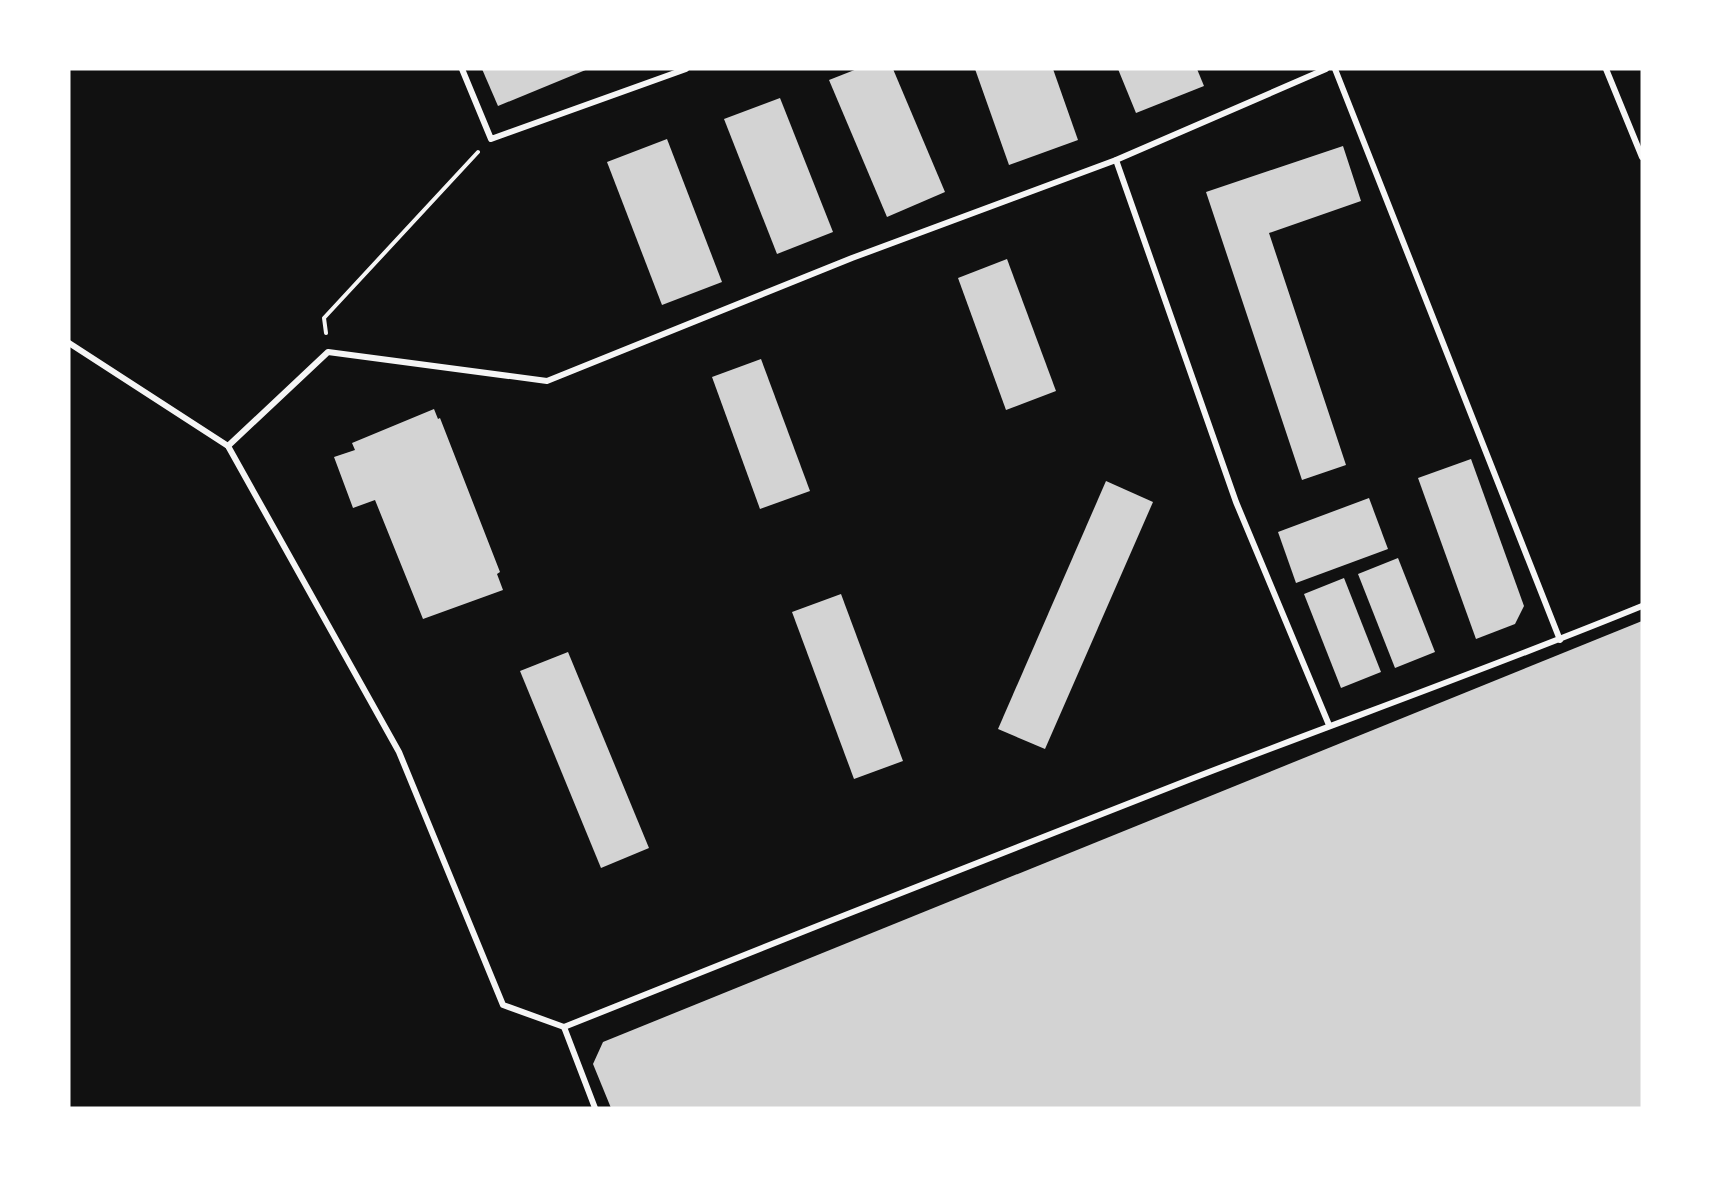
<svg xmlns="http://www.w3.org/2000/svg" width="1711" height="1177" font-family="Barlow,sans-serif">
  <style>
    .building { fill: #d3d3d3 }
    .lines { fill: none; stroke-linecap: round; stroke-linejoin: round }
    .path { stroke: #f5f5f5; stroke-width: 4 }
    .minor { stroke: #f5f5f5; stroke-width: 6 }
  </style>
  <rect width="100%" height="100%" fill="#111"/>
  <g class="building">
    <path d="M482,69H588L498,106Z"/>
    <path d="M857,69H893L945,192L887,217L829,80Z"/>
    <path d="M975,69H1053L1078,140L1009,165Z"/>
    <path d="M1118,69H1197L1204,86L1136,113Z"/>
    <path d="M780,98L833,232L777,254L724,119Z"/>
    <path d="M667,139L722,282L662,305L607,162Z"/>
    <path d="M1343,146L1361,201L1269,233L1346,465L1302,480L1206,192Z"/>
    <path d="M1007,259L1056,391L1006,410L958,278Z"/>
    <path d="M761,359L810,491L760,509L712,377Z"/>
    <path d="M434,409L438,419L440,418L500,572L497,574L503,590L423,619L375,500L353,508L334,457L355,450L352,443Z"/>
    <path d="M1471,459L1524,606L1515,624L1476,639L1418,478Z"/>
    <path d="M1106,481L1153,502L1045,749L998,729Z"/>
    <path d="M1369,498L1388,549L1296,583L1278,532Z"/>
    <path d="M1398,558L1435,652L1395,668L1358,574Z"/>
    <path d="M1344,578L1381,672L1341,688L1304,594Z"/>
    <path d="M841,594L903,761L854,779L792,612Z"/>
    <path d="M1642,621V1108H611L593,1064L603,1042Z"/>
    <path d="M568,652L649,848L601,868L520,671Z"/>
  </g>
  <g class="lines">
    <path class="path" d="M326,333L324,318L478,152"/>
    <g class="minor">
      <path d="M462,69L491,139L686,69"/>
      <path d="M1335,69L1560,640"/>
      <path d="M1606,69L1642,157"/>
      <path d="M1116,160L1236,502L1329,725"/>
      <path d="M69,343L228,446L399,752L503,1005L564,1027C773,944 981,860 1191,779C1341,721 1493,667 1642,606"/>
      <path d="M228,446L328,352L547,381L852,258L1116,160L1326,69"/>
      <path d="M564,1027L595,1108"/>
    </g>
  </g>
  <rect width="1711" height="1177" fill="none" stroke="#ffffff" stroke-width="141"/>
</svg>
